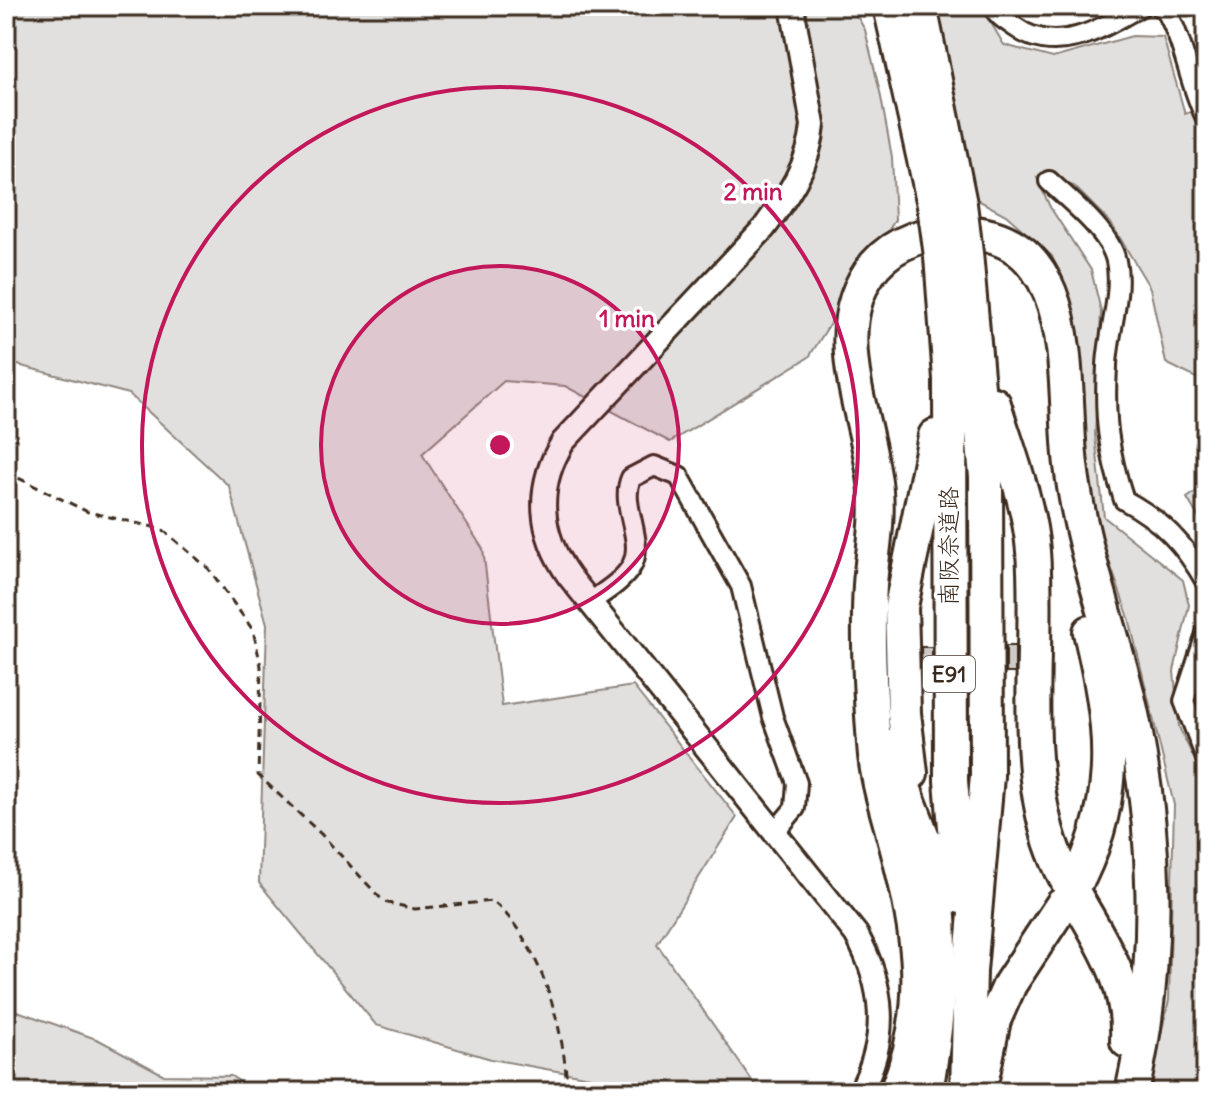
<svg xmlns="http://www.w3.org/2000/svg" width="1212" height="1098" font-family="Delius,'Klee One',sans-serif">
  <style>
    .green { fill: #e2e0de; stroke: #8e857e; stroke-width: 2 }
    .building { fill: #cfcac7; stroke: #3b2a1e; stroke-width: 2 }
    .lines { fill: none; stroke-linecap: round; stroke-linejoin: round }
    .minor-casing { stroke: #3b2a1e; stroke-width: 24 }
    .tertiary-casing { stroke: #3b2a1e; stroke-width: 28 }
    .motorway-casing { stroke: #3b2a1e; stroke-width: 38 }
    .path { stroke: #3b2a1e; stroke-width: 3; stroke-dasharray: 8 6; stroke-linecap: butt }
    .minor { stroke: #fff; stroke-width: 18 }
    .tertiary { stroke: #fff; stroke-width: 22 }
    .motorway { stroke: #fff; stroke-width: 32 }
    .motorway-bridge-casing { stroke: #3b2a1e; stroke-width: 38; stroke-linecap: butt }
    .motorway-bridge { stroke: #fff; stroke-width: 32 }
    .ring { fill: none; stroke: #c2185b; stroke-width: 4 }
    .labels { text-anchor: middle; dominant-baseline: central; stroke-width: 7; stroke-linejoin: round; paint-order: stroke }
    .shield { fill: #fff; stroke: #766a62; stroke-width: 2 }
    .shield-label { font-size: 22px; font-weight: bold; fill: #3b2a1e }
    .street-label { font-size: 24px; fill: #3b2a1e; stroke: #fff }
    .centre { fill: #c2185b; stroke: #fff; stroke-width: 4 }
    .ring-label { font-size: 24px; text-anchor: middle; font-weight: bold; fill: #c2185b; stroke: #fff; stroke-width: 7; stroke-linejoin: round; paint-order: stroke }
  </style>
  <rect width="100%" height="100%" fill="#fff"/>
  <filter id="ink" filterUnits="userSpaceOnUse"><feTurbulence type="fractalNoise" baseFrequency=".0125" numOctaves="2"/><feDisplacementMap in="SourceGraphic" scale="16" xChannelSelector="R" yChannelSelector="G"/><feConvolveMatrix kernelMatrix="1 2 1 2 8 2 1 2 1" color-interpolation-filters="sRGB"/></filter>
  <g filter="url(#ink)">
    <g class="green">
      <path d="M6,6H851L865,30L880,92L892,157L895,220L809,357L670,442L565,386L504,381L422,454L483,549L502,706L633,686L737,817L657,944L760,1092H625L606,1080L491,1059L376,1025L259,883L267,624L229,486L129,394L6,362Z"/>
      <path d="M934,6H981L1004,45L1053,58L1132,36L1163,37L1185,114L1206,106V383L1166,363L1150,288L1111,223L1074,186L1037,178L1050,207L1091,270L1101,311L1095,435L1104,517L1183,580L1189,605L1174,671L1179,727L1206,784V1092H1147L1169,1000L1174,805L1129,618L1089,504L1074,310L1052,256L1006,215L976,199Z"/>
      <path d="M1206,485V530L1187,498Z"/>
      <path d="M6,1007L99,1040L164,1075L231,1076L256,1092H6Z"/>
    </g>
    <g class="building">
      <rect x="1006" y="646" width="9" height="27"/>
      <path d="M921,647H932V674H922Z"/>
    </g>
    <g class="lines">
      <g class="minor-casing">
        <g id="minor">
          <path d="M993,6C997,16 1007,21 1015,27C1057,58 1104,27 1141,6"/>
          <path d="M1159,6L1164,7C1185,42 1188,82 1206,118"/>
          <path d="M1049,181C1070,201 1110,232 1116,261C1123,292 1108,334 1107,366C1104,417 1108,451 1124,500C1162,520 1185,545 1206,582"/>
          <path d="M590,602C603,593 620,583 629,570C649,543 618,507 631,478L654,466L679,476L741,586L773,717L797,783L795,808L775,832"/>
          <path d="M1206,634L1184,701L1206,758"/>
        </g>
      </g>
      <g class="tertiary-casing">
        <path id="tertiary" d="M792,6L813,125C810,165 787,197 764,228L563,442C535,487 539,534 569,576L856,934C885,987 889,1038 860,1092"/>
      </g>
      <g class="motorway-casing">
        <g id="motorway">
          <path d="M890,6L934,205"/>
          <path d="M920,6L960,204"/>
          <path d="M966,253L986,477L987,776L970,971L967,1092"/>
          <path d="M941,256L950,379L951,781L961,897"/>
          <path d="M994,404C1008,451 1029,501 1033,551C1040,644 1021,752 1050,841C1074,914 1131,958 1127,1041"/>
          <path d="M888,746L934,866"/>
          <path d="M911,773L904,713L901,607L935,436"/>
          <path d="M1080,876C1121,791 1111,721 1090,632"/>
          <path d="M983,1074L994,1020L1010,984L1062,905"/>
          <path d="M896,1092C932,1006 919,932 896,845C887,811 876,779 874,744C870,692 867,637 870,585C872,554 879,523 876,491C870,419 822,329 875,265C896,241 928,231 959,232C1083,233 1061,383 1071,465C1080,543 1108,617 1127,692C1158,823 1162,961 1132,1092"/>
          <path d="M926,1092C940,1009 947,928 930,845"/>
        </g>
      </g>
      <path class="path" d="M6,472L88,512L162,529L209,569L253,630L261,666L258,775L321,834L384,902L415,909L492,901C540,939 566,1032 567,1092"/>
      <use href="#minor" class="minor"/>
      <use href="#tertiary" class="tertiary"/>
      <use href="#motorway" class="motorway"/>
      <g class="motorway-bridge-casing">
        <g id="motorway-bridge">
          <path d="M960,204L966,253"/>
          <path d="M934,205L941,256"/>
        </g>
      </g>
      <use href="#motorway-bridge" class="motorway-bridge"/>
    </g>
  </g>
  <circle cx="500" cy="445" r="179" fill="#c2185b" fill-opacity=".12"/>
  <g class="ring">
    <circle cx="500" cy="445" r="179"/>
    <circle cx="500" cy="445" r="358"/>
  </g>
  <g class="labels">
    <rect class="shield" x="923" y="656" width="52" height="36" rx="6"/>
    <g class="shield-label">
      <text x="949" y="674">E91</text>
    </g>
    <g class="street-label">
      <text transform="translate(948 546) rotate(-90)">南阪奈道路</text>
    </g>
  </g>
  <circle cx="500" cy="445" r="12" class="centre"/>
  <g class="ring-label">
    <text x="753" y="200">2 min</text>
    <text x="627" y="327">1 min</text>
  </g>
  <rect width="1212" height="1098" fill="none" stroke="#fff" stroke-width="32"/>
  <rect x="16" y="16" width="1180" height="1066" fill="none" stroke="#3b2a1e" stroke-width="3" filter="url(#ink)"/>
</svg>
